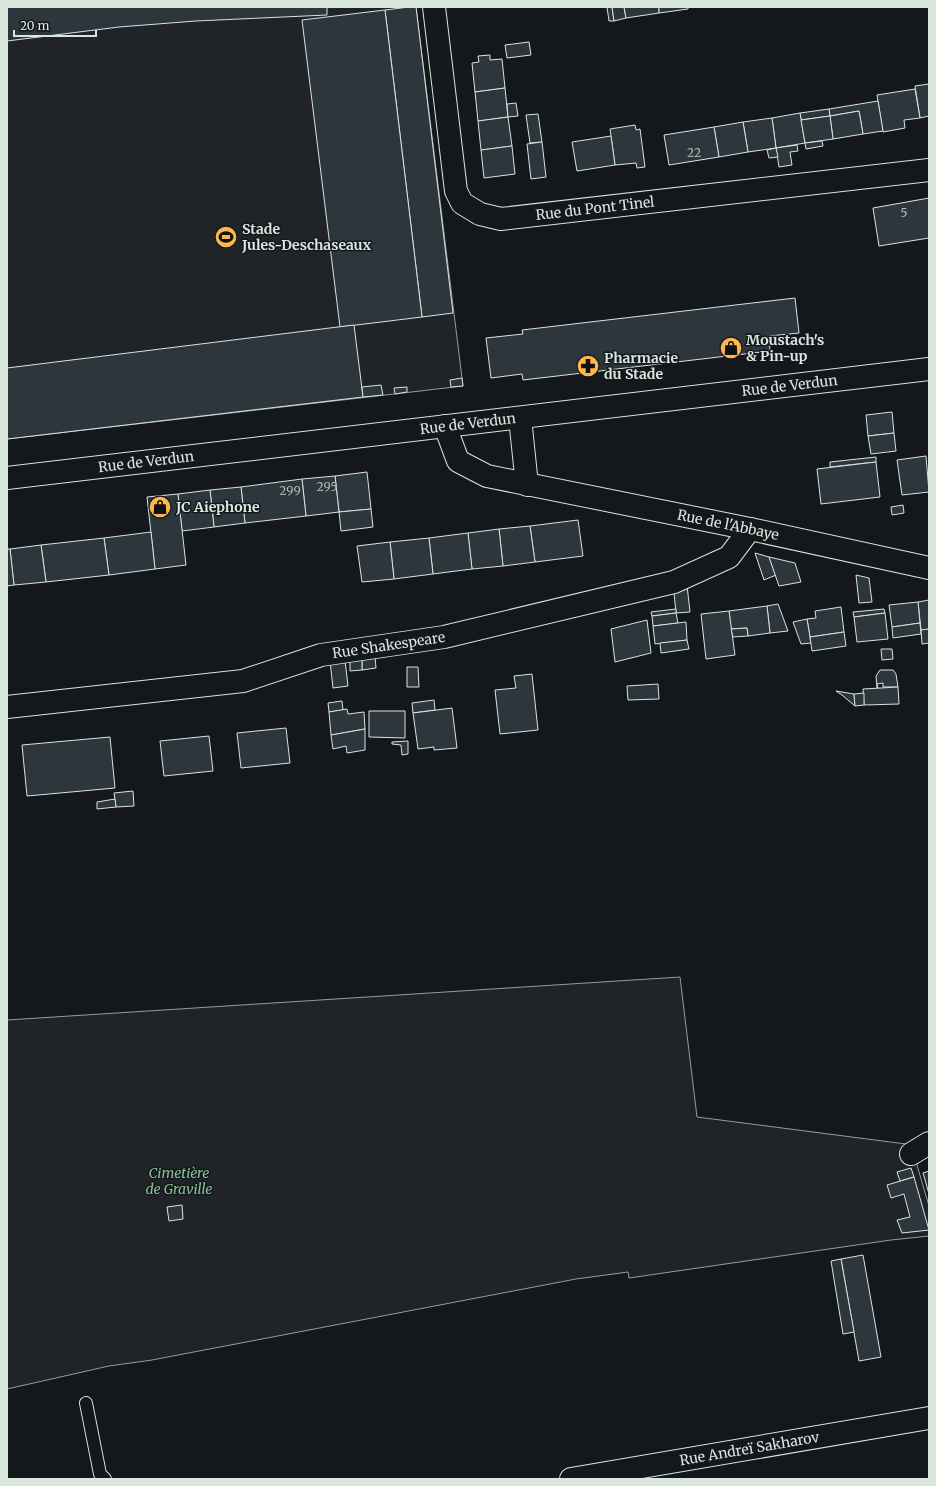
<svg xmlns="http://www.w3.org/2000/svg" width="936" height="1486" font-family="Merriweather,serif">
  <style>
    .green { fill: #202428; stroke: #939e99 }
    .building { fill: #2c363c; stroke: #d8e6dc }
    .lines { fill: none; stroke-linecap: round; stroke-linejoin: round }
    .service-casing { stroke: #d8e6dc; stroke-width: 14 }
    .minor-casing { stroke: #d8e6dc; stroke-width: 24 }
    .tertiary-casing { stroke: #d8e6dc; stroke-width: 24 }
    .secondary-casing { stroke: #d8e6dc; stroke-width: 24 }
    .service { stroke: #14181c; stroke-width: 12 }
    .minor { stroke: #14181c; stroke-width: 22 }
    .tertiary { stroke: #14181c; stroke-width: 22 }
    .secondary { stroke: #14181c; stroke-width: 22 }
    .labels { text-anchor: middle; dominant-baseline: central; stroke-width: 3; stroke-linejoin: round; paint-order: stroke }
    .number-label { font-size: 12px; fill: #adbab4 }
    .street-label { font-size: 14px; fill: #d8e6dc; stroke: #14181c }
    .poi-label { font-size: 14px; font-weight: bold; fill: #d8e6dc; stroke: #14181c; text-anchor: start }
    .park-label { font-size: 14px; font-style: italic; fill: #8ac095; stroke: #14181c }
  </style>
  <rect width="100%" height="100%" fill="#14181c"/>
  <g class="green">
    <path d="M7,7H416L463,386L7,439Z"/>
    <path d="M680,977L697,1117L906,1144L917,1165L929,1206V1236L891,1240L629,1278L628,1272L576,1279L152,1360L109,1366L7,1389V1020Z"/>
  </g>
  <g class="building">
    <path d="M7,7H327V15L196,21L119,27L7,41Z"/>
    <path d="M409,7H416L453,313L422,317L385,10Z"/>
    <path d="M607,7H612L614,21H609Z"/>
    <path d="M612,7H624L626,18L614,21Z"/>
    <path d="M624,7H659V13L626,18Z"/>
    <path d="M659,7H688V9L659,13Z"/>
    <path d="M385,10L422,317L340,327L302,20Z"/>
    <path d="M529,42L531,55L507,58L505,45Z"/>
    <path d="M490,55V60L502,59L505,88L475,92L472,63L479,62L478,56Z"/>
    <path d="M929,84V116L920,118L915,86Z"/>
    <path d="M505,88L508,117L478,121L475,92Z"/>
    <path d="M915,89L920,118L904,120L905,128L883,132L877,95Z"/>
    <path d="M878,101L883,131L863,134L859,111L830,116L829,109Z"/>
    <path d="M516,103L518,116L508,117L507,104Z"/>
    <path d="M829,109L830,116L801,120L800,113Z"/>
    <path d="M859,111L863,134L833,139L830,116Z"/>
    <path d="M800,113L805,143L776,148L772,118Z"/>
    <path d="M538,114L542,142L530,143L526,115Z"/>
    <path d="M830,116L833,139L805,143L801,120Z"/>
    <path d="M508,117L512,146L481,150L478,121Z"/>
    <path d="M772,118L776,148L748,152L743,122Z"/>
    <path d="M743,122L748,152L719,157L714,127Z"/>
    <path d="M635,125L636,130L640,129L645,167L637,168L636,163L615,165L610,129Z"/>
    <path d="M714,127L719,157L669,165L664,135Z"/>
    <path d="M611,136L615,165L577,171L572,142Z"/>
    <path d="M822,141L823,146L806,149L805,143Z"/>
    <path d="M542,142L546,177L531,179L527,144Z"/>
    <path d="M797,145L798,151L790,152L792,165L779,167L776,148Z"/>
    <path d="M512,146L515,174L484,178L481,150Z"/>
    <path d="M776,148L778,157L769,158L767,150Z"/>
    <path d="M929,198V238L879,246L873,208Z"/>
    <path d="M795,298L799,333L769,336L770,351L523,380L522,374L491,378L486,338L523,334L522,330Z"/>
    <path d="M354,325L363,397L7,439V368Z"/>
    <path d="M462,378L463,386L451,387L450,380Z"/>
    <path d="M381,385L383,395L363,397L362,387Z"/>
    <path d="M407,387V392L395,394L394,388Z"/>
    <path d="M892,412L894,433L868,436L866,415Z"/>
    <path d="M894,433L896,451L871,454L868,436Z"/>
    <path d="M926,456L929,492L902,495L897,460Z"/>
    <path d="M876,457V462L830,467V462Z"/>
    <path d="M876,462L880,497L821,504L817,469Z"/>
    <path d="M367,472L371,509L339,512L335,476Z"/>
    <path d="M335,476L339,512L306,516L302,479Z"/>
    <path d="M302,479L306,516L245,523L241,487Z"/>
    <path d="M241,487L245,523L214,527L210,490Z"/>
    <path d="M210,490L214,527L182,531L178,494Z"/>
    <path d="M178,494L186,565L155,569L147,497Z"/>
    <path d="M903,505L904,513L892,515L891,507Z"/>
    <path d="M371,509L373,527L341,531L339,512Z"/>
    <path d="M578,520L583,556L535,562L530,526Z"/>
    <path d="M530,526L535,562L503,566L499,529Z"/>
    <path d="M499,529L503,566L472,569L468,533Z"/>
    <path d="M151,532L155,569L109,575L104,538Z"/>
    <path d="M468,533L472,569L433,574L429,538Z"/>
    <path d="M104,538L109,575L46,582L41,545Z"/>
    <path d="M429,538L433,574L394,579L390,542Z"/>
    <path d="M390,542L394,579L362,582L357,546Z"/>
    <path d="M41,545L46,582L14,585L10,549Z"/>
    <path d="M7,549H10L14,585L7,586Z"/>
    <path d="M755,553L769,557L776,575L764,580Z"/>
    <path d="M769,557L795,563L801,582L779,586Z"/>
    <path d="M856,575L869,578L872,602L859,603Z"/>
    <path d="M687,585L690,612L676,613L674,593Z"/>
    <path d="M929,600V629L921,630L918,602Z"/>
    <path d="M918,602L920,623L892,627L889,605Z"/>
    <path d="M778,604L788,631L770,633L767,606Z"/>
    <path d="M767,606L770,633L748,636L747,628L731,629L729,611Z"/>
    <path d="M841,607L844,632L810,637L807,619L816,618L815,611Z"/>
    <path d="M676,609V613L652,616L651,612Z"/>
    <path d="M884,609L885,613L854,617L853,612Z"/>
    <path d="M729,611L735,655L706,659L701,614Z"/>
    <path d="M676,613L678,623L653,626L652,616Z"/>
    <path d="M885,613L888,639L857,642L854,617Z"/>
    <path d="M807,619L811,643L801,644L793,622Z"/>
    <path d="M647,620L651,653L615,662L611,629Z"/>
    <path d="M686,622L687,640L655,644L653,626Z"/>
    <path d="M920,623L921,634L893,638L892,627Z"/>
    <path d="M747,628L748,636L733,637L731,629Z"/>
    <path d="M929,629V643L922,644L921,630Z"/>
    <path d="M844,632L846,646L812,651L810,637Z"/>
    <path d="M687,640L689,649L661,653L660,643Z"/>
    <path d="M881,649H892L893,659L882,660Z"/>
    <path d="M375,656L376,668L362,670V657Z"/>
    <path d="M362,657V670L350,671V659Z"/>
    <path d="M345,660L348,686L333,688L330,661Z"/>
    <path d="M407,667H418L419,687H407Z"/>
    <path d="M880,670H893L896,674L898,687H883V683L877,684L878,688H877L876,676Z"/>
    <path d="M532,674L538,730L500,734L495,690L516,688L514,676Z"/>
    <path d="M658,684L659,699L628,700L627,686Z"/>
    <path d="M898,687L899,704L864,705L863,689Z"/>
    <path d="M836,691L854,694L855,706L842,695Z"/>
    <path d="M864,693V705L855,706L854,694Z"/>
    <path d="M434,700L435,710L413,713L412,703Z"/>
    <path d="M342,701L343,710L329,712L328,703Z"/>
    <path d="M452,708L457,748L434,750V747L418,749L413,713Z"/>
    <path d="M347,709L348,714L364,712L365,729L331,735L329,712Z"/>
    <path d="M369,711H405V738L369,737Z"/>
    <path d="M286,728L290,763L241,768L237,733Z"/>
    <path d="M365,729V750L347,753L346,746L333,749L331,735Z"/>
    <path d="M209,736L213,771L164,776L160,741Z"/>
    <path d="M110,737L115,788L27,796L22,745Z"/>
    <path d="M408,741V754L402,755L401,745L392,744V742Z"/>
    <path d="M133,791L134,806L116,807L114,793Z"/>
    <path d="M115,799L116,807L97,809V802Z"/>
    <path d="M911,1168L914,1177L900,1181L897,1172Z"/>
    <path d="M929,1171V1194L923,1173Z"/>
    <path d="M914,1177L929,1230L902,1233L897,1220L910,1217L904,1194L891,1198L887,1185Z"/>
    <path d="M182,1205L183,1219L169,1221L167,1207Z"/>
    <path d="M863,1255L881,1357L859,1361L841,1259Z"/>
    <path d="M841,1259L854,1332L843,1334L831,1261Z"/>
  </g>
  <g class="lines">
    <g class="service-casing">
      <path id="service" d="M86,1403L100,1474L105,1479"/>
    </g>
    <g class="minor-casing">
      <g id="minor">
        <path id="s1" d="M434,7L456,191L462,203L480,214L501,219L929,170"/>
        <path d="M520,418L527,485"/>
        <path id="s2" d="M445,426L458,461L487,476L750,529L929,568"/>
        <path id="s3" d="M7,707L243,681L321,655L444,637L674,582L729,557L750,529"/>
        <path d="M911,1154L929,1143"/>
      </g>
    </g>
    <g class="tertiary-casing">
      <g id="tertiary">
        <path id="s4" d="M571,1479L929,1418"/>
      </g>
    </g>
    <g class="secondary-casing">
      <g id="secondary">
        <path id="s5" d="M7,478L929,369"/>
      </g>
    </g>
    <use href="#service" class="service"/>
    <use href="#minor" class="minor"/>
    <use href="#tertiary" class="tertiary"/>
    <use href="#secondary" class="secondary"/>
  </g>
  <defs>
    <g id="stadium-disc" transform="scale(1.15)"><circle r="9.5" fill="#ffb74d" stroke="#14181c"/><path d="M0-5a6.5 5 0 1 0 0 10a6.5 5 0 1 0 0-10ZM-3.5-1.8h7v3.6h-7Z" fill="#111"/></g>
    <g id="shop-disc" transform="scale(1.15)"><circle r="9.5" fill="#ffb74d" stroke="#14181c"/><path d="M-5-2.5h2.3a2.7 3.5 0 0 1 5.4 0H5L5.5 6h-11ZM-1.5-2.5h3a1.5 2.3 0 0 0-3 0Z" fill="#111"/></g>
    <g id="pharmacy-disc" transform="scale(1.15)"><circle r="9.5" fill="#ffb74d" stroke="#14181c"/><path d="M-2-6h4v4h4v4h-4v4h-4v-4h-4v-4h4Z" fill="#111"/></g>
  </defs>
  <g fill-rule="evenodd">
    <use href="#stadium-disc" x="226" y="237"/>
    <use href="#shop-disc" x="731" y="348"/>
    <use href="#pharmacy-disc" x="588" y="366"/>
    <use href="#shop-disc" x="160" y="507"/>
  </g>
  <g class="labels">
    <g class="number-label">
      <text x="694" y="152">22</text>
      <text x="904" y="212">5</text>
      <text x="327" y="486">295</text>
      <text x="290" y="490">299</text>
    </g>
    <g class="street-label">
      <text stroke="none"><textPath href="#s1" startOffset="336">Rue du Pont Tinel</textPath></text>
      <text stroke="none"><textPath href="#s5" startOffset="788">Rue de Verdun</textPath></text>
      <text stroke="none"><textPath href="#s5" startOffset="464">Rue de Verdun</textPath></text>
      <text stroke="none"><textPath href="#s5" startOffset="140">Rue de Verdun</textPath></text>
      <text stroke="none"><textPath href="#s2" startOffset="316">Rue de l'Abbaye</textPath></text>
      <text stroke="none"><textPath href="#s3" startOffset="388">Rue Shakespeare</textPath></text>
      <text stroke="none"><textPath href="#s4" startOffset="181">Rue Andreï Sakharov</textPath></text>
    </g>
    <g class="poi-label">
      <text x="242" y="229">Stade<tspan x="242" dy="16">Jules-Deschaseaux</tspan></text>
      <text x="746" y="340">Moustach's<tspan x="746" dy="16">&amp; Pin-up</tspan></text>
      <text x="604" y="358">Pharmacie<tspan x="604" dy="16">du Stade</tspan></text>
      <text x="176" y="507">JC Aiephone</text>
    </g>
    <g class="park-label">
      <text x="179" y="1173">Cimetière<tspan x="179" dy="16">de Graville</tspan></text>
    </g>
  </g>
  <rect width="936" height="1486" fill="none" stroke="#d8e6dc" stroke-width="16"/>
  <path d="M14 30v6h82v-6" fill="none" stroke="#d8e6dc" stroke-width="2"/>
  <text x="20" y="30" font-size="12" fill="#d8e6dc" stroke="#14181c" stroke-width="3" paint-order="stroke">20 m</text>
</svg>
